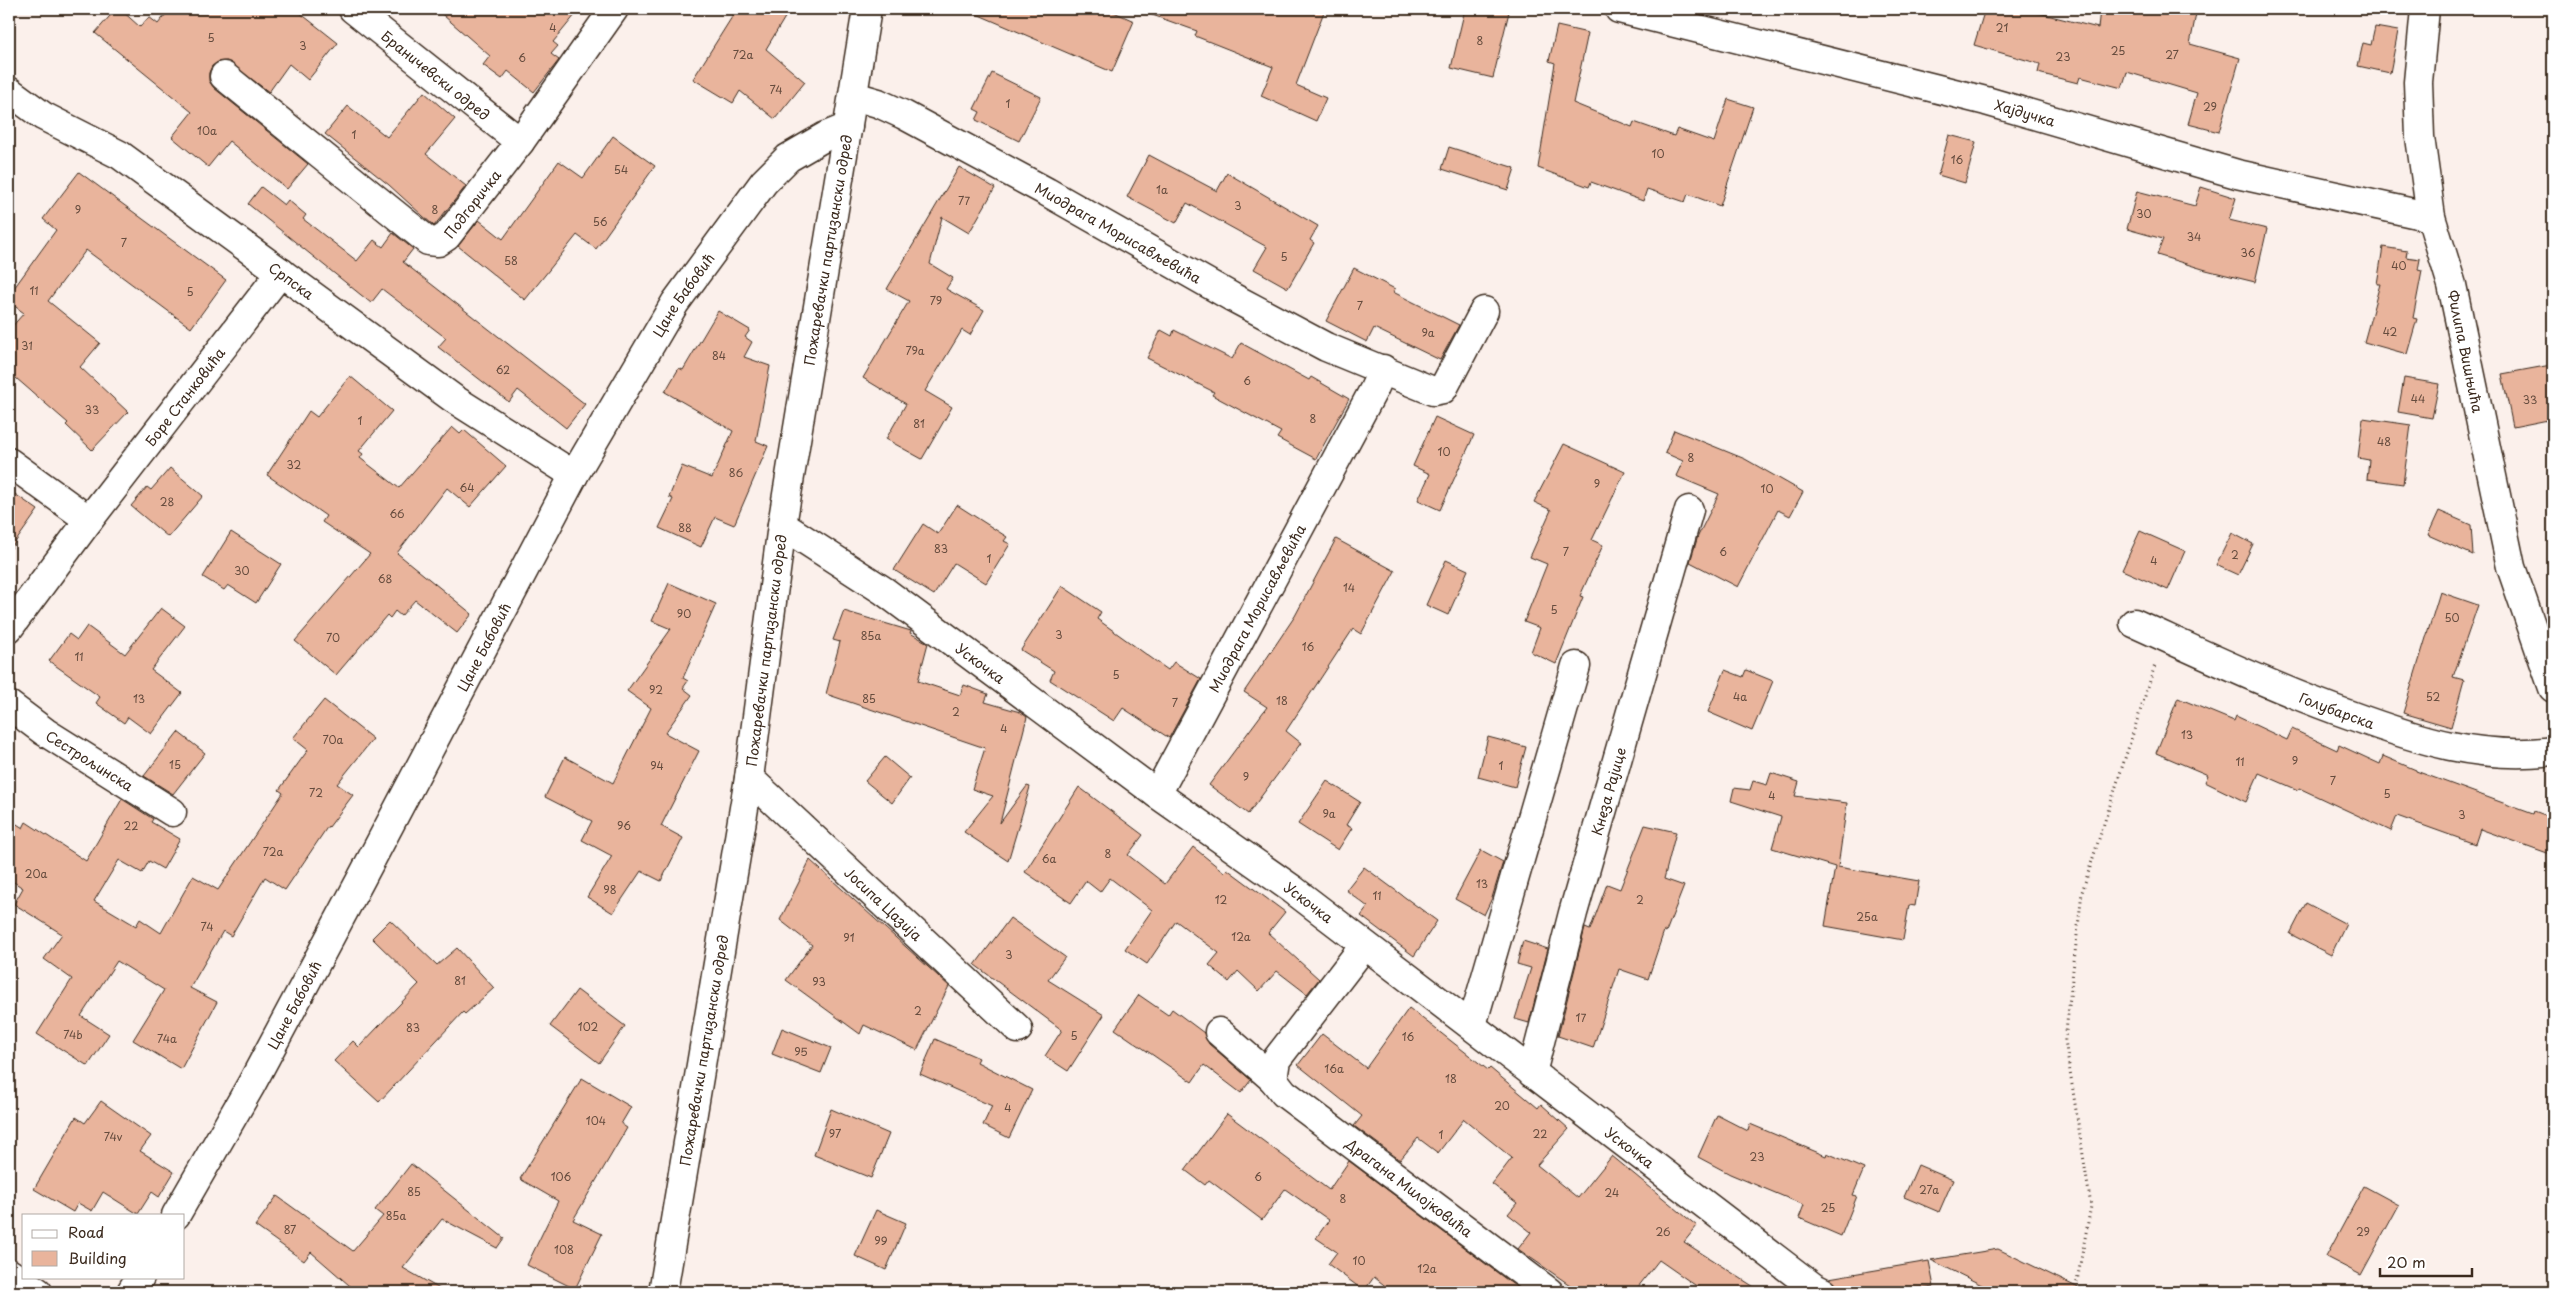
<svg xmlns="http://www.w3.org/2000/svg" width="2562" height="1301" font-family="'Playpen Sans',sans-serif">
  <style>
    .building { fill: #e9b49c; stroke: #3b2a1e }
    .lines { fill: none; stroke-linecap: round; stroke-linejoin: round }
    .street-casing { stroke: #3b2a1e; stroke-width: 31 }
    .secondary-casing { stroke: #3b2a1e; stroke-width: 31 }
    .path { stroke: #3b2a1e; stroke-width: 3; stroke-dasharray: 1 4; stroke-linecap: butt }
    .street { stroke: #fff; stroke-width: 28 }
    .secondary { stroke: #fff; stroke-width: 28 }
    .labels { text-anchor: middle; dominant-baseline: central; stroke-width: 4; stroke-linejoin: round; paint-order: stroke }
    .number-label { font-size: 11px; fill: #664c3e }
    .street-label { font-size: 14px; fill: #3b2a1e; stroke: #fff }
  </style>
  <rect width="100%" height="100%" fill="#fbf0eb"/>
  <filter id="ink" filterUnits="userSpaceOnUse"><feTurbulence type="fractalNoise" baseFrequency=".02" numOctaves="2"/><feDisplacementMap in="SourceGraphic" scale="10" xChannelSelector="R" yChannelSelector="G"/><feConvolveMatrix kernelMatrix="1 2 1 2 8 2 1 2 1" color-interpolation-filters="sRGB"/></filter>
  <g filter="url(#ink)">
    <g class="building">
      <path d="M116,9H120L140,27L149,17L158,24L170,9H295L338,43L308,80L289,64L269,92L227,61L218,62L212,66L209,73V81L214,88L308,164L287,189L229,141L208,167L172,137L192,112L95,33Z"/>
      <path d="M436,9H580L553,42L558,46L551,54L559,60L534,92L508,71L502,79L483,65L490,56Z"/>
      <path d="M737,9H790L766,49L805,82L775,119L740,91L733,103L693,79Z"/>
      <path d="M965,9H1107L1134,21L1112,72Z"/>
      <path d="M1145,9H1325L1296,85L1326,98L1316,121L1261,96L1273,67L1195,36L1197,31L1144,12Z"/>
      <path d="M1465,9H1495L1509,12L1493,78L1451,68Z"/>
      <path d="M1985,9H2023L2098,28L2100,9H2197L2190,44L2240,58L2219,132L2188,124L2197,93L2127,72L2122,88L2080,77L2078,83L2038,73L2040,64L1974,45Z"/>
      <path d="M1557,26L1588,33L1573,103L1632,127L1634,122L1674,136L1677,129L1714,142L1728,99L1753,107L1720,206L1688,194L1685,202L1647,189L1643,201L1591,182L1589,187L1538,168L1555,63L1549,61Z"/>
      <path d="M2375,27L2398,31L2390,73L2358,66L2363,43L2371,45Z"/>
      <path d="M992,73L1041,97L1019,141L976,120L980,112L974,109Z"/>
      <path d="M424,92L455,119L426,154L466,186L434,226L389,185L325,134L348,106L387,137Z"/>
      <path d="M1949,135L1976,142L1965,183L1938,175Z"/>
      <path d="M613,136L655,166L596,249L577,235L525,300L458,246L479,220L503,239L559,161L583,178Z"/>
      <path d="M1449,147L1515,168L1508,190L1442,169Z"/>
      <path d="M1149,155L1217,191L1227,173L1318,226L1310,240L1314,243L1288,288L1254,269L1267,247L1187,203L1176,223L1127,197Z"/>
      <path d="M959,167L995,188L969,233L942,217L930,264L953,278L946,289L984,310L970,335L962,330L925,391L952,407L922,459L886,439L906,404L863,378L909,301L887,289Z"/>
      <path d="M79,172L226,280L191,328L86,250L48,301L100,343L80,367L128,412L92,450L66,425L68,423L9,372V330L24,313L9,302V295L56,230L43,219Z"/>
      <path d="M261,187L284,205L288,200L306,215L303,219L357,261L374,240L383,247L393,233L413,249L403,262L585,404L566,428L518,390L509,402L438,347L446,338L382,289L371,303L248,204Z"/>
      <path d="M2201,187L2236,198L2229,220L2267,229L2255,282L2206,270L2157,255L2163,239L2127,229L2137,191L2195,206Z"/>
      <path d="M2383,247L2407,251L2406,257L2420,259L2418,270L2422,271L2413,318L2417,319L2407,354L2364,342L2380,284H2377Z"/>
      <path d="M1354,268L1395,289L1393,292L1459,325L1440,360L1374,328L1367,342L1326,321Z"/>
      <path d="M718,311L750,330L745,337L752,342L744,357L770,366L756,441L768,446L734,525L715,517L701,547L659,528L673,499L669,497L682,466L712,478L733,431L665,392L679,368L683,370Z"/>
      <path d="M1161,330L1172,336L1174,330L1232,359L1241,343L1309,380L1311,377L1349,399L1316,459L1277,438L1281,432L1212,395L1214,392L1147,358Z"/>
      <path d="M2551,365L2553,378V419L2513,427L2502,374Z"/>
      <path d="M350,376L392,411L359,451L363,454L360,458L399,488L452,427L460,434L464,430L506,466L470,507L447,488L397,553L472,614L457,633L415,600L401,616L395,611L390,618L387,615L336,675L295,641L370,554L322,522L326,516L267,475L309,411L317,417Z"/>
      <path d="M2404,378L2439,384L2432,418L2398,412Z"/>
      <path d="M1435,417L1474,435L1440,510L1418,500L1430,474L1413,466Z"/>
      <path d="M2363,418L2411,425L2403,484L2367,479L2369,460L2358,458Z"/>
      <path d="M1674,430L1745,459L1803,492L1790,516L1778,510L1738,587L1690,562L1698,536L1719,494L1676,476L1683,461L1665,453Z"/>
      <path d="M1564,444L1625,472L1592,540L1603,545L1580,596L1583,597L1556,664L1531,652L1540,628L1524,622L1547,564L1530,557L1551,510L1534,502Z"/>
      <path d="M170,468L203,496L168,537L131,506L147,487L151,490Z"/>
      <path d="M9,490L38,510L9,551Z"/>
      <path d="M957,505L1007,537L1004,541L1010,544L986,583L954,563L934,595L894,570L923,524L938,534Z"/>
      <path d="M2439,511L2471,525L2473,555L2428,535Z"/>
      <path d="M2140,531L2185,551L2168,590L2122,570Z"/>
      <path d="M231,532L281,564L256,603L228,585L224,590L203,577Z"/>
      <path d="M2232,533L2253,544L2238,575L2216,565Z"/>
      <path d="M1336,539L1395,571L1361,634L1353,629L1286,731L1301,743L1248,814L1209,785L1267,707L1244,692L1295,616Z"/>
      <path d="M1446,560L1468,570L1448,615L1426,605Z"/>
      <path d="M669,583L716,604L683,678L688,681L683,688L692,695L665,733L699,751L661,826L683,838L661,881L641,871L613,913L587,897L612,856L582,840L592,821L545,797L565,757L613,783L651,708L627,691L671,629L652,621Z"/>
      <path d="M1062,586L1101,612L1097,619L1168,670L1174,662L1201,679L1169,738L1123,708L1114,721L1050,680L1054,671L1021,650Z"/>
      <path d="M2440,592L2478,605L2453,677L2464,680L2451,727L2403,713Z"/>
      <path d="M161,608L185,626L151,670L182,693L151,734L128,717L124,723L96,703L100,697L49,661L69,634L77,640L87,626L125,654Z"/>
      <path d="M844,611L911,631L910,633L928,643L918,681L960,695L964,685L988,694L985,702L1020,712L1027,717L1000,823L1027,786L1030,787L1008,861L964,832L993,796L972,789L985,748L826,694L840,642L833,640Z"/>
      <path d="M1725,670L1743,677L1746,670L1773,681L1752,731L1708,712Z"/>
      <path d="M2178,698L2234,721L2236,716L2287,740L2292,729L2337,750L2339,745L2380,764L2383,756L2416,770V771L2533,814L2534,811L2553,818V855L2480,829L2475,844L2397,816L2391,831L2299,788L2298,790L2259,773L2246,802L2205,782L2208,775L2156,753Z"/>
      <path d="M324,700L373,739L337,784L353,795L329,827L328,826L285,890L265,877L231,936L223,931L190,988L217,1002L181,1069L133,1040L164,990L117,961L81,1016L109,1034L88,1066L37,1034L72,979L44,959L62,934L14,904L23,888L9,879V819L23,828L26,822L86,861L122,799L153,819L151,822L180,839L163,869L149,861L142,873L119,860L94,901L136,926L140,919L161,933L193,876L218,890L283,793L279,790L308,750L293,738Z"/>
      <path d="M178,732L205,753L173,794L144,776Z"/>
      <path d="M1488,737L1526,747L1515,787L1478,777Z"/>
      <path d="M885,757L910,778L892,803L865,781Z"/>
      <path d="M1771,773L1799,782L1795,796L1847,803L1838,867L1919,881L1915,906L1909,905L1903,940L1825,926L1835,867L1772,848L1781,817L1731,801L1734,788L1750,790L1753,781L1767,785Z"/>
      <path d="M1327,781L1360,802L1346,825L1352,828L1338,850L1298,824Z"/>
      <path d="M1079,787L1143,835L1128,855L1165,884L1193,847L1224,872L1227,869L1285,912L1268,933L1319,979L1307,994L1277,971L1259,991L1238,971L1229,982L1209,965L1219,953L1176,921L1147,964L1125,949L1152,910L1110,878L1100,892L1086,881L1071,903L1025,872Z"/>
      <path d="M1645,825L1676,832L1664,879L1684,886L1666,932L1664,931L1648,979L1619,969L1593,1048L1558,1036L1585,928L1590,930L1607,884L1620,889Z"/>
      <path d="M1481,850L1503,862L1492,898L1484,915L1455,899Z"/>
      <path d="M810,860L949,986L917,1050L864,1025L860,1034L786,980L812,945L780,920Z"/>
      <path d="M1364,867L1437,921L1414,956L1361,916L1368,907L1346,890Z"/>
      <path d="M2306,903L2346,924L2331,955L2290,934Z"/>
      <path d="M1010,918L1065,957L1048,980L1104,1015L1068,1071L1045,1056L1062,1030L975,965Z"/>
      <path d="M390,920L437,965L457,948L494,988L465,1014L463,1012L379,1102L334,1061L353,1041L359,1047L419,984L372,938Z"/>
      <path d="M1523,941L1548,949L1529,1023L1515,1019L1531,968L1517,964Z"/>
      <path d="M577,990L625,1026L599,1063L550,1026Z"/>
      <path d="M1139,995L1168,1015L1172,1009L1204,1033L1209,1044L1251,1080L1241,1093L1204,1065L1192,1082L1115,1029Z"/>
      <path d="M1409,1008L1488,1070L1490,1068L1538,1108L1541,1104L1569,1129L1537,1165L1578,1198L1612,1156L1697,1226L1684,1242L1762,1292H1705L1659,1260L1634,1292H1580L1518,1249L1531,1232L1508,1214L1517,1203L1492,1184L1512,1158L1464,1119L1438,1153L1418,1138L1400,1160L1354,1126L1362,1116L1298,1065L1322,1034L1366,1068Z"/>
      <path d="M782,1028L831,1048L821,1073L772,1054Z"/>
      <path d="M935,1039L979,1058L977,1062L1032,1090L1009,1138L983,1125L992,1106L920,1074Z"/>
      <path d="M582,1078L631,1107L621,1124L627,1128L573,1220L602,1234L575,1289L527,1265L558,1201L520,1179Z"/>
      <path d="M101,1101L151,1136L140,1151L174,1172L159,1197L152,1192L138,1214L103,1192L92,1211L78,1203L73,1212L34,1189L76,1117L85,1123Z"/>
      <path d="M831,1109L889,1134L871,1178L814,1155Z"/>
      <path d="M1227,1114L1329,1190L1349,1161L1523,1292H1393L1374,1277L1364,1291L1328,1264L1337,1252L1316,1238L1329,1220L1285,1189L1262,1220L1209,1180L1205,1185L1185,1170Z"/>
      <path d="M1717,1115L1748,1131L1750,1124L1826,1156L1827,1153L1864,1169L1853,1195L1857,1196L1841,1236L1799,1218L1804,1205L1730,1174L1698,1157Z"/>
      <path d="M411,1164L504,1238L497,1248L442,1219L403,1268L445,1292H357L311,1252L304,1261L255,1226L277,1196L353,1251L383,1216L375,1210Z"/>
      <path d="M1918,1165L1953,1180L1939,1212L1904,1197Z"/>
      <path d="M2364,1186L2399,1205L2361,1275L2326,1257Z"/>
      <path d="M876,1210L906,1223L886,1270L855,1256Z"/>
      <path d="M1998,1249L2087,1292H1996L1931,1260Z"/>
      <path d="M1929,1261L1934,1287L1902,1292H1838L1836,1284L1829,1278Z"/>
    </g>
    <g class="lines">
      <g class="street-casing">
        <g id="street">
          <path id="s1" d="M353,9L520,142"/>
          <path id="s2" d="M1619,9L1986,101L2237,174L2431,217"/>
          <path id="s3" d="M2425,9L2418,82L2420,137L2431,217L2452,285L2511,567L2553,688"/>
          <path id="s4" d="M224,76L428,241L438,242L447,236L520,142L614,9"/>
          <path id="s5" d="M9,91L43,116L120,155L454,399L574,475"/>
          <path id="s6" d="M854,96L878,103L904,115L1047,192L1232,297L1326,347L1433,391L1443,389L1484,311"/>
          <path id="s7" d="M9,462L89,520L281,272"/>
          <path id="s8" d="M782,525L884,591L1157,794L1292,889L1813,1287L1823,1292"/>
          <path id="s9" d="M2134,623C2205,655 2276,689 2350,715C2418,740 2480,760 2553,751"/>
          <path d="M9,628L89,520"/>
          <path id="s10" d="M9,705L45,732L172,812"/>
          <path id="s11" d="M749,778L1018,1029"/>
          <path id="s12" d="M1157,794L1374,389L1383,369"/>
          <path id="s13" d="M1364,946L1276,1060L1273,1079L1284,1093L1549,1292"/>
          <path d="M1472,1025L1576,666"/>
          <path d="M1219,1032L1273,1079"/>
          <path id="s14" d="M1532,1073L1573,913L1689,510"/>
          <path id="s15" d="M176,1215L251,1085L361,879L574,475L675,303L764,182L788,158L826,136L848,127"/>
          <path d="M9,1273L38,1292"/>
          <path d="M131,1292L140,1277"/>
        </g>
      </g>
      <g class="secondary-casing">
        <g id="secondary">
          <path id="s16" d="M663,1292L749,778L782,525L867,9"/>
        </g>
      </g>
      <path class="path" d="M2075,1292L2091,1206L2065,1040L2082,892L2155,665"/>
      <use href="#street" class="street"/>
      <use href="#secondary" class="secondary"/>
    </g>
  </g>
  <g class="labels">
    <g class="number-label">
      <text x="553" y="27">4</text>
      <text x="2002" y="27">21</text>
      <text x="211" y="37">5</text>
      <text x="1480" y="40">8</text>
      <text x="303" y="45">3</text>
      <text x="2118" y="50">25</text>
      <text x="743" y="54">72a</text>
      <text x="2172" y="54">27</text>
      <text x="2063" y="56">23</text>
      <text x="522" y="57">6</text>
      <text x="776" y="89">74</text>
      <text x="1008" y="103">1</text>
      <text x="2210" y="106">29</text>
      <text x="207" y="130">10a</text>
      <text x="354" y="134">1</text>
      <text x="1658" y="153">10</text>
      <text x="1957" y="159">16</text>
      <text x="621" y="169">54</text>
      <text x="1162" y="189">1a</text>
      <text x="964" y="200">77</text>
      <text x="1238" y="205">3</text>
      <text x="78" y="209">9</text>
      <text x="435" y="209">8</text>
      <text x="2144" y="213">30</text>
      <text x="600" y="221">56</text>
      <text x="2194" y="236">34</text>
      <text x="124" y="242">7</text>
      <text x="2248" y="252">36</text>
      <text x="1284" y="256">5</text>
      <text x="511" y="260">58</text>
      <text x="2399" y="265">40</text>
      <text x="34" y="290">11</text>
      <text x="190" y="291">5</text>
      <text x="936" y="300">79</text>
      <text x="1360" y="305">7</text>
      <text x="2390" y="331">42</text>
      <text x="1428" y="332">9a</text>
      <text x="27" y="345">31</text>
      <text x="915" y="350">79a</text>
      <text x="719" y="355">84</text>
      <text x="503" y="369">62</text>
      <text x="1247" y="380">6</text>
      <text x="2418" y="398">44</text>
      <text x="2530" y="399">33</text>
      <text x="92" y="409">33</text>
      <text x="1313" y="418">8</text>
      <text x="360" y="420">1</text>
      <text x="919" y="423">81</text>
      <text x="2384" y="441">48</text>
      <text x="1444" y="451">10</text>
      <text x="1691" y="457">8</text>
      <text x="294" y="464">32</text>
      <text x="736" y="472">86</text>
      <text x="1597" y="483">9</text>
      <text x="467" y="487">64</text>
      <text x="1767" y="488">10</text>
      <text x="167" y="501">28</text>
      <text x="397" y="513">66</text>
      <text x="685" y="527">88</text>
      <text x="941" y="548">83</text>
      <text x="1566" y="551">7</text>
      <text x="1723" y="551">6</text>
      <text x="2235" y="554">2</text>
      <text x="989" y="558">1</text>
      <text x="2154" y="560">4</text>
      <text x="242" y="570">30</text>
      <text x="385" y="578">68</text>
      <text x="1349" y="587">14</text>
      <text x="1554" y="609">5</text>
      <text x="684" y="613">90</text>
      <text x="2452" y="617">50</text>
      <text x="1059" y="634">3</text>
      <text x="871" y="635">85a</text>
      <text x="333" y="637">70</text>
      <text x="1308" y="646">16</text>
      <text x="79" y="656">11</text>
      <text x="1116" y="674">5</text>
      <text x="656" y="689">92</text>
      <text x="1740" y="696">4a</text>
      <text x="2433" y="696">52</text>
      <text x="139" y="698">13</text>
      <text x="869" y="698">85</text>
      <text x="1282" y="700">18</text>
      <text x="1175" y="702">7</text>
      <text x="956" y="711">2</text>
      <text x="1004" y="728">4</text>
      <text x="2187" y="734">13</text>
      <text x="333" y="739">70a</text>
      <text x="2295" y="760">9</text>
      <text x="2240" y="761">11</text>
      <text x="175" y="764">15</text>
      <text x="657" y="765">94</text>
      <text x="1501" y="765">1</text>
      <text x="1246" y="776">9</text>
      <text x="2333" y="780">7</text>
      <text x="316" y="792">72</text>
      <text x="2387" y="793">5</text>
      <text x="1772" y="795">4</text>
      <text x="1329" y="813">9a</text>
      <text x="2462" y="814">3</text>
      <text x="131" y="825">22</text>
      <text x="624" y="825">96</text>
      <text x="273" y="851">72a</text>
      <text x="1108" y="853">8</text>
      <text x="1049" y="858">6a</text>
      <text x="36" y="873">20a</text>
      <text x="1482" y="883">13</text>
      <text x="610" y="889">98</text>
      <text x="1377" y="895">11</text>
      <text x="1221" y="899">12</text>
      <text x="1640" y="899">2</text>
      <text x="1867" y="916">25a</text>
      <text x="207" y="926">74</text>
      <text x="1241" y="936">12a</text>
      <text x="849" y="937">91</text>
      <text x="1009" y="954">3</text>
      <text x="460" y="980">81</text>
      <text x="819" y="981">93</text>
      <text x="918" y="1010">2</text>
      <text x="1581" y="1017">17</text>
      <text x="588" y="1026">102</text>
      <text x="413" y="1027">83</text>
      <text x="73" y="1034">74b</text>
      <text x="1074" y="1035">5</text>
      <text x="1408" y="1036">16</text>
      <text x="167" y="1038">74a</text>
      <text x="801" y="1051">95</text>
      <text x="1334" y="1068">16a</text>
      <text x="1451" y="1078">18</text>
      <text x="1502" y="1105">20</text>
      <text x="1008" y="1107">4</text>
      <text x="596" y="1120">104</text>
      <text x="835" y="1133">97</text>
      <text x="1540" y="1133">22</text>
      <text x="1441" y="1134">1</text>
      <text x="113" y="1136">74v</text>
      <text x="1757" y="1156">23</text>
      <text x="561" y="1176">106</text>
      <text x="1258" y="1176">6</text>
      <text x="1929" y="1189">27a</text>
      <text x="414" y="1191">85</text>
      <text x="1612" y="1192">24</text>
      <text x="1343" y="1198">8</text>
      <text x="1828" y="1207">25</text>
      <text x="396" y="1215">85a</text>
      <text x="290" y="1229">87</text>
      <text x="1663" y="1231">26</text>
      <text x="2363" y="1231">29</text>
      <text x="881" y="1240">99</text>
      <text x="564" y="1249">108</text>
      <text x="1359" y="1260">10</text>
      <text x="1427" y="1268">12a</text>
    </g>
    <g class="street-label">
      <text stroke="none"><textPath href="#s1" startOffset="106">Браничевски одред</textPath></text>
      <text stroke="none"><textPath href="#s2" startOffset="419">Хајдучка</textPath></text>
      <text stroke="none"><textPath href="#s4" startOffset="324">Подгоричка</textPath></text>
      <text stroke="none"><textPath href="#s6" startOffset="298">Миодрага Морисављевића</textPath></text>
      <text stroke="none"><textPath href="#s16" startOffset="1055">Пожаревачки партизански одред</textPath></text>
      <text stroke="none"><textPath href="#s5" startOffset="341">Српска</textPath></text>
      <text stroke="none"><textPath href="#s15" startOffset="1051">Цане Бабовић</textPath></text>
      <text stroke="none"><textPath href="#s3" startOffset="348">Филипа Вишњића</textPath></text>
      <text stroke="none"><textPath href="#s7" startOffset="255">Боре Станковића</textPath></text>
      <text stroke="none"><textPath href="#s12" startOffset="211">Миодрага Морисављевића</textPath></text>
      <text stroke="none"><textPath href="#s15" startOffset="646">Цане Бабовић</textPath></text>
      <text stroke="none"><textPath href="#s16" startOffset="650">Пожаревачки партизански одред</textPath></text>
      <text stroke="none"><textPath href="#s8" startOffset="242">Ускочка</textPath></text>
      <text stroke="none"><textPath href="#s9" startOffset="221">Голубарска</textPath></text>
      <text stroke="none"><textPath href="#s10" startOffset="98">Сестрољинска</textPath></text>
      <text stroke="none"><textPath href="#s14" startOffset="292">Кнеза Рајице</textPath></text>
      <text stroke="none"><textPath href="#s8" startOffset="648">Ускочка</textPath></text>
      <text stroke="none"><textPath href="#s11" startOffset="184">Јосипа Цазија</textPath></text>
      <text stroke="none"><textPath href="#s15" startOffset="241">Цане Бабовић</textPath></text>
      <text stroke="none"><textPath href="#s16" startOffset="245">Пожаревачки партизански одред</textPath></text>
      <text stroke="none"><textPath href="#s8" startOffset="1052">Ускочка</textPath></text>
      <text stroke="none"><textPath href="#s13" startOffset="338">Драгана Милојковића</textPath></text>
    </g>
  </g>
  <rect width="2562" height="1301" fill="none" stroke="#fff" stroke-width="30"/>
  <rect x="15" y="15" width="2532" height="1271" fill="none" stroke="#3b2a1e" stroke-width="2" filter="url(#ink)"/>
  <rect x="22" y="1214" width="162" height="65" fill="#ffffff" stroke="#b1aaa5"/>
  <rect x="32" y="1230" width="25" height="8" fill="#ffffff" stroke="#b1aaa5"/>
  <text x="68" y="1238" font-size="15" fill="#3b2a1e">Road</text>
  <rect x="32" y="1251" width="25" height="15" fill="#e9b49c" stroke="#b1aaa5"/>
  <text x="68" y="1264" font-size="15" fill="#3b2a1e">Building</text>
  <path d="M2380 1268v8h92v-8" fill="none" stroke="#3b2a1e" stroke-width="2.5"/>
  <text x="2387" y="1268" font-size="15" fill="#3b2a1e" stroke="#ffffff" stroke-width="4" paint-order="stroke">20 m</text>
</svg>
